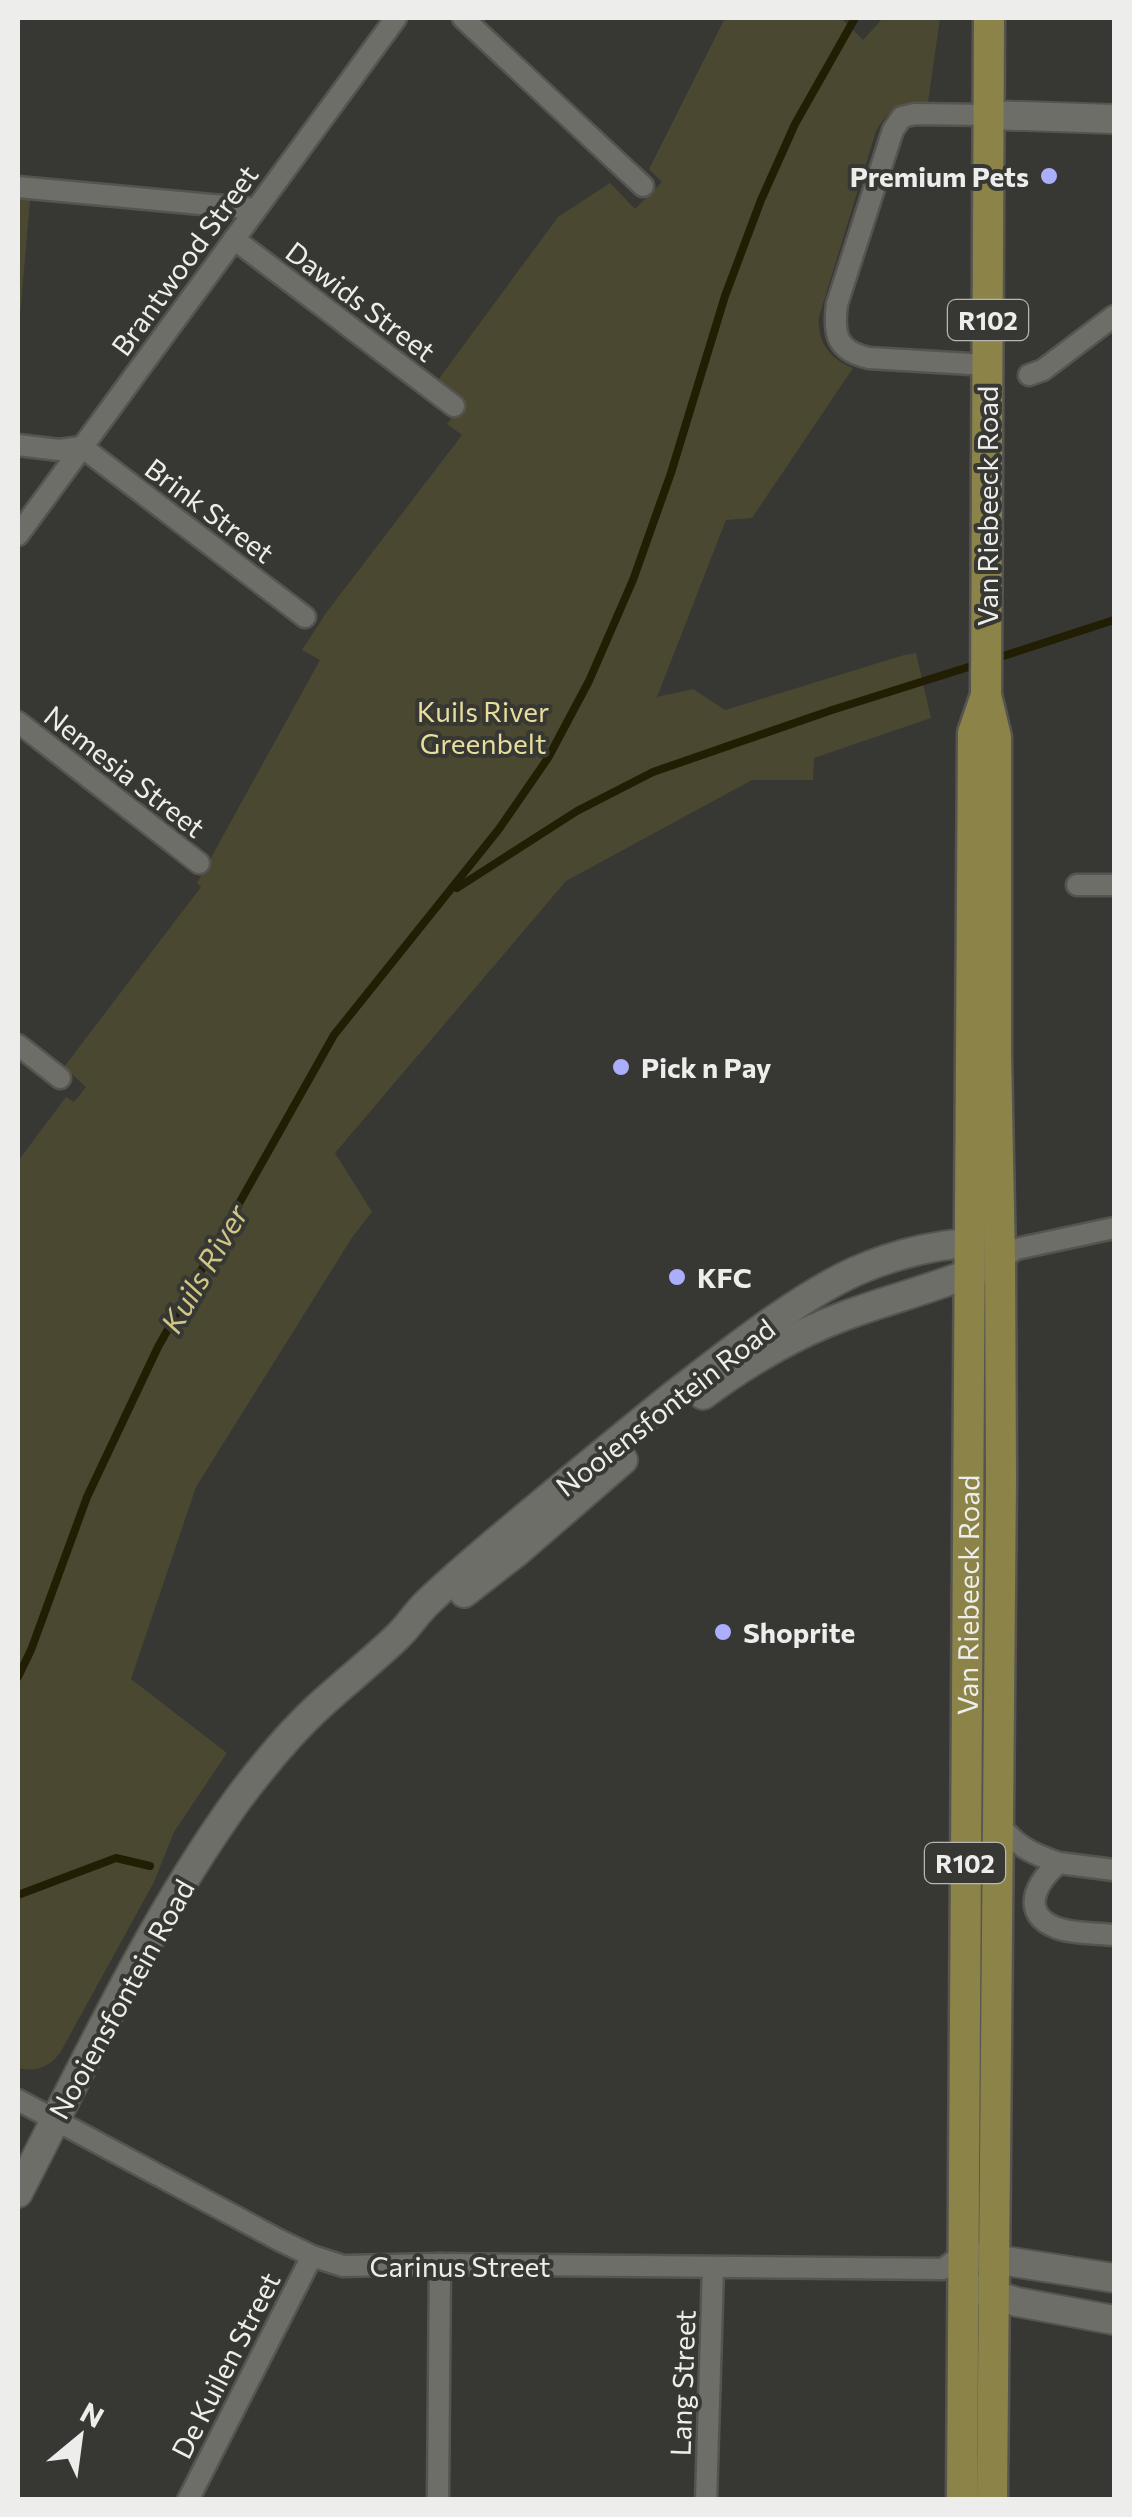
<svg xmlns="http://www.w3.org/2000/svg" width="1132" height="2517" font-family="Commissioner,sans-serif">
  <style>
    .green { fill: #4b4832 }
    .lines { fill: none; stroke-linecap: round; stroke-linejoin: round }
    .stream { stroke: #221e03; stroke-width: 8 }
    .street-casing { stroke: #555450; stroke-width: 25 }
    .secondary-casing { stroke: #555450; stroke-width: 32 }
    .primary-casing { stroke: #555450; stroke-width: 35 }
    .street { stroke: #6e6e69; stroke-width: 20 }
    .secondary { stroke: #6e6e69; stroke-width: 28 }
    .primary { stroke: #8b8347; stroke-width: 30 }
    .poi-dot { fill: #abaffb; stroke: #373733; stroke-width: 4 }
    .labels { text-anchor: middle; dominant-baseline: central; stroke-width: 8; stroke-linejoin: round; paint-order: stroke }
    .shield { fill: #373733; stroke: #b6b6b4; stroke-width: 2.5 }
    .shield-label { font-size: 25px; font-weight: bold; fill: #ededeb }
    .poi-label { font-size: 28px; font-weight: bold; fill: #ededeb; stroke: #373733; text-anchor: start }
    .street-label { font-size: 28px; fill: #ededeb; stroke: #373733 }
    .park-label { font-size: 28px; fill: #e7de9d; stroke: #373733 }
    .water-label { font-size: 30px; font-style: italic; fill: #cfc685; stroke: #373733 }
  </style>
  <rect width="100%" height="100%" fill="#373733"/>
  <g class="green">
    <path d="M725,18H841L863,40L883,18H940L928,102C903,103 889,108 876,131L819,317C817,342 830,359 853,368L752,518L726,520L657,697L693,689L725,710L904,655L916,653L931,718L814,758L813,780H752L566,881L335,1153L372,1212L353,1236L196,1487L131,1679L227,1753L174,1832L154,1882L60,2053C48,2068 36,2072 18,2068V1161L66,1097L74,1102L86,1087L64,1067L201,887L197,883L320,660L302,650L326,613L462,435L447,424L465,400L438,380L558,217L610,183L635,209L662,182L649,169Z"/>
    <path d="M18,199L30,200L18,340Z"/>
  </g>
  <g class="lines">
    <g class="stream">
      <path d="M991,660L1114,620"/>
      <path d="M457,888L577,811L653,772L832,710L978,664"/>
      <path d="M18,1677L31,1650L87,1497L158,1347L334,1035L499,829L548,758L589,681L633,580L671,473L725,296L761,200L795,124L855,18"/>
      <path d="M18,1895L116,1858L150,1866"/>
    </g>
    <g class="street-casing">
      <g id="street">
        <path d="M463,18L643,186"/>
        <path d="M18,187L255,209"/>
        <path d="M234,239L454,406"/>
        <path d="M987,365L869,358C837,351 833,335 837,304L893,130L902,117L915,114L989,115"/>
        <path d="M1029,375L1043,370L1114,316"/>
        <path d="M18,445L59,450L82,447L305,617"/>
        <path d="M18,535L396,18"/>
        <path d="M18,722L199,863"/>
        <path d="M1077,885H1114"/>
        <path d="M18,1045L60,1078"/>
        <path d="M1000,1260L1016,1249L1114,1228"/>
        <path d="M997,1822C1016,1846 1030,1853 1059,1863"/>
        <path d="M1114,1870L1059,1863C1036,1881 1019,1914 1057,1928C1073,1934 1097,1933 1114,1935"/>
        <path d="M18,2100L279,2240L312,2256L343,2266L440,2264L943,2269L962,2255"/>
        <path d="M188,2500L312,2256"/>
        <path d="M438,2500L440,2264"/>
        <path d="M706,2500L713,2268"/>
      </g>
    </g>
    <g class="secondary-casing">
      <g id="secondary">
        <path d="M989,115L1114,119"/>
        <path d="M703,1395C746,1363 793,1335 844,1316C892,1298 943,1286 990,1265"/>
        <path d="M464,1593L518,1551L623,1460"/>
        <path d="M18,2193C87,2060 150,1921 238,1799C262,1767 288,1735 317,1708C343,1684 371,1662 396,1638C407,1628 415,1615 426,1604C460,1571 498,1540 534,1510C581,1471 627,1433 674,1395C727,1354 794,1300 854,1272C899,1252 944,1242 993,1242"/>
        <path d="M974,2256L1114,2278"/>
        <path d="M974,2289L1017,2302L1114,2320"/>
      </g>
    </g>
    <g class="primary-casing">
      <g id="primary">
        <path d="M989,18L986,695L996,737V1053L1000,1260L1001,1479L992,2500"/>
        <path id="s1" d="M962,2500L973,733L986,695"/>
      </g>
    </g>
    <use href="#street" class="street"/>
    <use href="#secondary" class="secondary"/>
    <use href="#primary" class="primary"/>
  </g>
  <g class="poi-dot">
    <circle cx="1049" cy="176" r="10"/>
    <circle cx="621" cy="1067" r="10"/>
    <circle cx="677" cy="1277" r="10"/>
    <circle cx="723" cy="1632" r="10"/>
  </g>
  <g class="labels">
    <g class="shield">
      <rect x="948" y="300" width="80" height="40" rx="8"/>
      <rect x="925" y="1843" width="80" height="40" rx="8"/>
    </g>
    <g class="shield-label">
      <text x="988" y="320">R102</text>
      <text x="965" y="1863">R102</text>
    </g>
    <g class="poi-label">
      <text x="1029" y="176" text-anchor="end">Premium Pets</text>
      <text x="641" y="1067">Pick n Pay</text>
      <text x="697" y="1277">KFC</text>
      <text x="743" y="1632">Shoprite</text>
    </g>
    <g class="street-label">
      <text transform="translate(184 260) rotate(-54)">Brantwood Street</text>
      <text transform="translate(361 301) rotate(37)">Dawids Street</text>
      <text transform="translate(987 506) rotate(-90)">Van Riebeeck Road</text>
      <text transform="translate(210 510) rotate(37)">Brink Street</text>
      <text transform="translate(125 771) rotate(38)">Nemesia Street</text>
      <text transform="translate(665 1407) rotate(-38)">Nooiensfontein Road</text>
      <text stroke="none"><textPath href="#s1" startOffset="905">Van Riebeeck Road</textPath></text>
      <text transform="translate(121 1999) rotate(-61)">Nooiensfontein Road</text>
      <text x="460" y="2266">Carinus Street</text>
      <text transform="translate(225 2365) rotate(-63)">De Kuilen Street</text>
      <text transform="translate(682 2383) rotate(-88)">Lang Street</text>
    </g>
    <g class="park-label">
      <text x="483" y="711">Kuils River<tspan x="483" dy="32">Greenbelt</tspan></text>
    </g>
    <g class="water-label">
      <text transform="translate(203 1268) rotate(-60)">Kuils River</text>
    </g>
  </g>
  <rect width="1132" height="2517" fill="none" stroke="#ededeb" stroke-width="40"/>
  <g transform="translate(80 2437) rotate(29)" stroke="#373733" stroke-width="8" paint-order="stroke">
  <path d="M0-8L18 38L0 25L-18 38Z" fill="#ededeb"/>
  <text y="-15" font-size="28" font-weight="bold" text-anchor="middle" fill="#ededeb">N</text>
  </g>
</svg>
